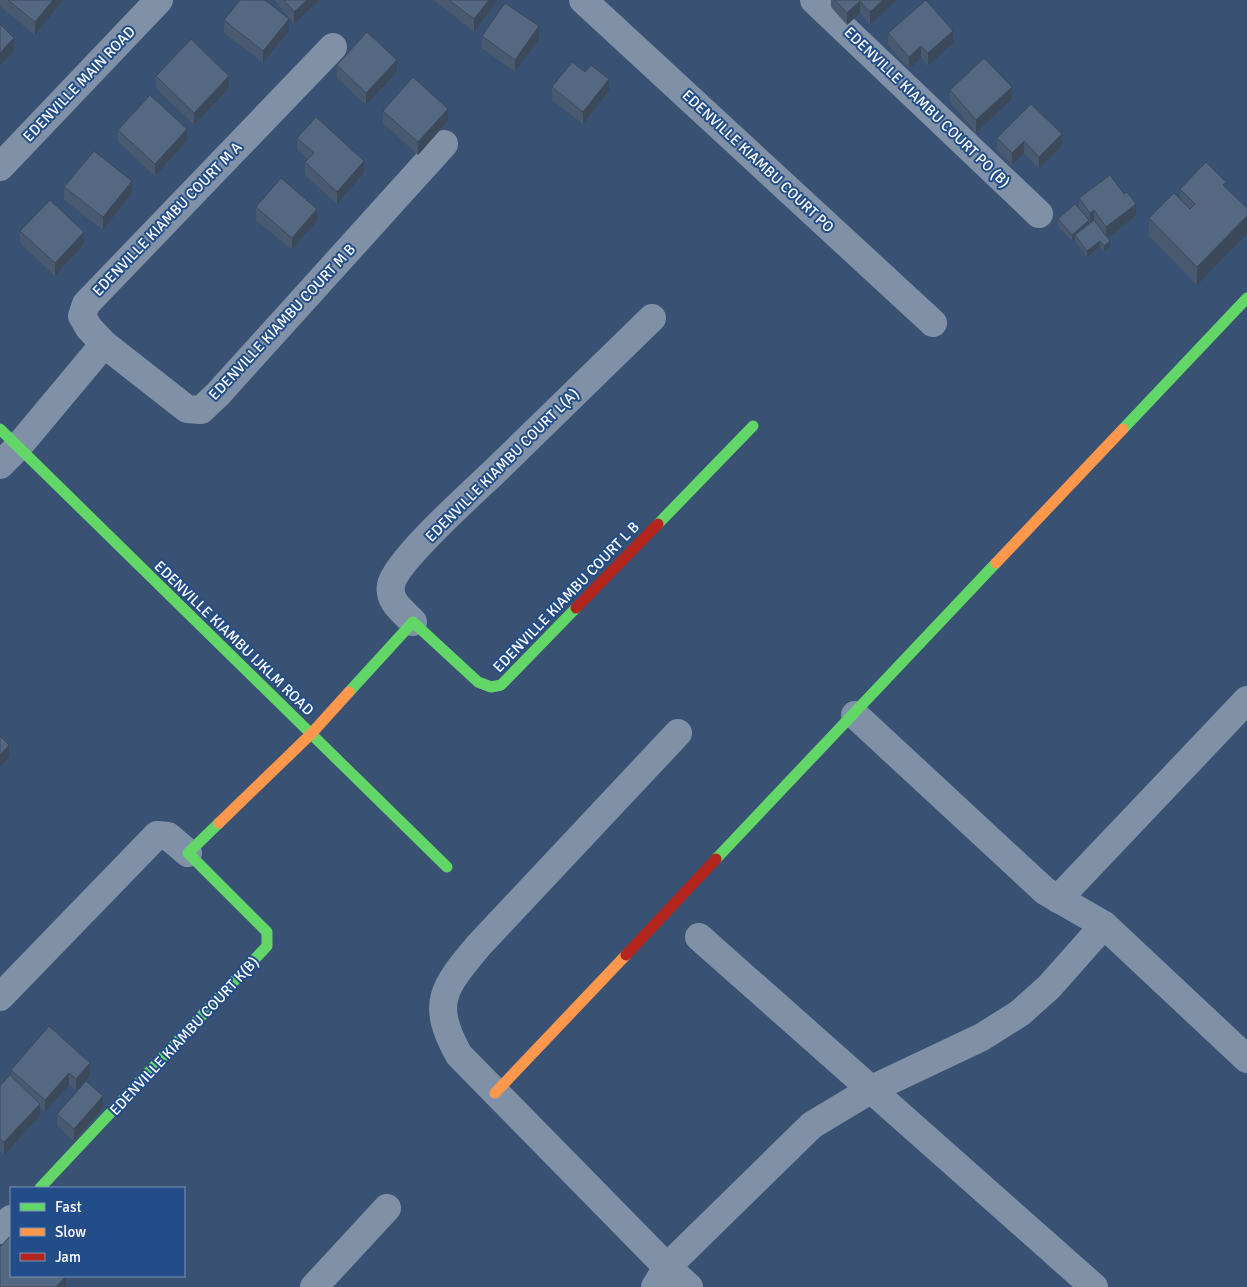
<svg xmlns="http://www.w3.org/2000/svg" width="1247" height="1287" font-family="Signika,sans-serif">
  <style>
    .lines { fill: none; stroke-linecap: round; stroke-linejoin: round }
    .street { stroke: #8091a7; stroke-width: 28 }
    .fast { stroke: #63d668; stroke-width: 11 }
    .slow { stroke: #ff974d; stroke-width: 11 }
    .jam { stroke: #b3261e; stroke-width: 11 }
    .wall { fill: #495970 }
    .shaded-wall { fill: #3c495b }
    .building { fill: #556882; stroke: #3c495b }
    .labels { text-anchor: middle; dominant-baseline: central; stroke-width: 4; stroke-linejoin: round; paint-order: stroke }
    .street-label { font-size: 15px; fill: #fff; stroke: #224d89 }
  </style>
  <rect width="100%" height="100%" fill="#395172"/>
  <g class="lines">
    <g class="street">
      <path d="M583,0L933,323"/>
      <path d="M814,0L1039,214"/>
      <path d="M0,167L159,0"/>
      <path d="M104,344L187,409L201,410L218,394L444,144"/>
      <path d="M0,465L18,447L104,344L89,328L82,316L86,304L333,47"/>
      <path d="M413,622C403,611 388,602 391,585C395,562 473,492 493,473C546,421 599,370 652,318"/>
      <path d="M855,715L1045,891L1104,925L1247,1059"/>
      <path d="M678,733L479,945C443,988 430,1003 459,1055L667,1267L689,1287"/>
      <path d="M1058,899L1247,700"/>
      <path d="M699,937L1094,1287"/>
      <path d="M0,997L157,835L168,836L188,853"/>
      <path d="M1,1230L11,1219"/>
      <path d="M314,1287L387,1208"/>
      <path d="M655,1287L667,1267L812,1125L872,1089L982,1037L1020,1013L1049,987L1104,925"/>
    </g>
    <g class="fast">
      <path d="M0,429L447,867"/>
      <path d="M1123,429L1247,298"/>
      <path d="M658,524L753,426"/>
      <path d="M349,692L413,622L478,682L491,687L501,685L576,608"/>
      <path d="M716,859L996,563"/>
      <path d="M40,1188L267,946V932L188,853L219,823"/>
    </g>
    <g class="slow">
      <path d="M996,563L1123,429"/>
      <path d="M219,823L311,734L349,692"/>
      <path d="M495,1093L626,955"/>
    </g>
    <g class="jam">
      <path d="M576,608L658,524"/>
      <path d="M626,955L716,859"/>
    </g>
  </g>
  <g class="wall">
    <path d="M0,0H63L35,35L0,6Z"/>
    <path d="M274,0H320L294,24Z"/>
    <path d="M434,0H498L474,32Z"/>
    <path d="M831,0H897L870,25L860,13L847,25L831,7Z"/>
    <path d="M224,20L289,31L263,63L224,33Z"/>
    <path d="M888,33L953,43L928,66L921,58L909,69L888,45Z"/>
    <path d="M482,36L539,39L515,72L482,48Z"/>
    <path d="M337,65L397,72L366,105L337,78Z"/>
    <path d="M156,76L229,88L194,125L156,88Z"/>
    <path d="M552,87L609,91L583,124L552,100Z"/>
    <path d="M950,90L1012,99L976,133L950,102Z"/>
    <path d="M383,111L448,121L418,155L383,123Z"/>
    <path d="M118,130L187,141L155,176L118,142Z"/>
    <path d="M297,138L364,173L337,204L305,175V162L308,159L297,150Z"/>
    <path d="M997,138L1062,146L1039,169L1024,153L1012,165L997,150Z"/>
    <path d="M1206,162L1197,285L1149,236V218L1180,199V189Z"/>
    <path d="M64,187L132,193L103,230L64,200Z"/>
    <path d="M1079,198L1136,216L1108,237L1110,247L1104,252L1100,247L1087,257L1075,241V238L1072,241L1058,226V219L1079,208Z"/>
    <path d="M256,207L317,221L292,250L256,220Z"/>
    <path d="M20,231L84,244L55,276L20,243Z"/>
    <path d="M49,1026L90,1075L76,1091L69,1085L45,1112L40,1108V1116L4,1155L0,1151V1086L11,1076V1070Z"/>
    <path d="M103,1108L74,1141L57,1126V1114Z"/>
  </g>
  <g class="shaded-wall">
    <path d="M53,0H63L35,35V22Z"/>
    <path d="M307,0H320L294,24V12Z"/>
    <path d="M489,0H498L474,32V19Z"/>
    <path d="M883,0H897L870,25V12Z"/>
    <path d="M860,1V13L847,25V13Z"/>
    <path d="M289,19V31L263,63V51Z"/>
    <path d="M539,26V39L515,72V60Z"/>
    <path d="M953,31V43L928,66V53Z"/>
    <path d="M14,38V51L0,65V53Z"/>
    <path d="M921,46V58L909,69V57Z"/>
    <path d="M397,60V72L366,105V93Z"/>
    <path d="M229,76V88L194,125V113Z"/>
    <path d="M609,79V91L583,124V112Z"/>
    <path d="M1012,87V99L976,133V120Z"/>
    <path d="M448,109V121L418,155V142Z"/>
    <path d="M187,129V141L155,176V164Z"/>
    <path d="M1062,134V146L1039,169V157Z"/>
    <path d="M1024,141V153L1012,165V153Z"/>
    <path d="M364,161V173L337,204V192Z"/>
    <path d="M132,181V193L103,230V217Z"/>
    <path d="M1136,204V216L1106,239V227Z"/>
    <path d="M317,209V221L292,250V238Z"/>
    <path d="M1094,210V222L1090,225V213Z"/>
    <path d="M1247,216V234L1197,285V267Z"/>
    <path d="M1089,220V226L1075,235V238L1072,241V235Z"/>
    <path d="M84,232V244L55,276V263Z"/>
    <path d="M1100,241V247L1087,257V251Z"/>
    <path d="M1110,241V247L1104,252V246Z"/>
    <path d="M9,745V757L0,767V755Z"/>
    <path d="M90,1063V1075L76,1091V1079Z"/>
    <path d="M69,1073V1085L45,1112V1100Z"/>
    <path d="M103,1096V1108L74,1141V1129Z"/>
    <path d="M40,1104V1116L4,1155V1142Z"/>
    <path d="M66,1276V1287H56Z"/>
  </g>
  <g class="building">
    <path d="M8,0H53L35,22Z"/>
    <path d="M240,0H265L289,19L263,51L224,20Z"/>
    <path d="M284,0H307L294,12Z"/>
    <path d="M449,0H489L474,19Z"/>
    <path d="M835,0H883L870,12L860,1L847,13Z"/>
    <path d="M926,0L953,31L928,53L921,46L909,57L888,33Z"/>
    <path d="M505,3L539,26L515,60L482,36Z"/>
    <path d="M0,24L14,38L0,53Z"/>
    <path d="M367,32L397,60L366,93L337,65Z"/>
    <path d="M191,39L229,76L194,113L156,76Z"/>
    <path d="M984,58L1012,87L976,120L950,90Z"/>
    <path d="M572,62L585,72L591,65L609,79L583,112L552,87Z"/>
    <path d="M413,77L448,109L418,142L383,111Z"/>
    <path d="M150,95L187,129L155,164L118,130Z"/>
    <path d="M1031,104L1062,134L1039,157L1024,141L1012,153L997,138Z"/>
    <path d="M316,117L364,161L337,192L305,162L314,153L297,138Z"/>
    <path d="M94,151L132,181L103,217L64,187Z"/>
    <path d="M1206,162L1226,182L1223,185L1247,208V216L1197,267L1149,218L1174,193L1190,209L1195,204L1180,189Z"/>
    <path d="M1110,175L1124,194L1127,192L1136,204L1106,227L1094,210L1090,213L1079,198Z"/>
    <path d="M281,178L317,209L292,238L256,207Z"/>
    <path d="M50,200L84,232L55,263L20,231Z"/>
    <path d="M1075,204L1089,220L1072,235L1058,219Z"/>
    <path d="M1094,220L1110,241L1104,246L1100,241L1087,251L1075,235Z"/>
    <path d="M0,736L9,745L0,755Z"/>
    <path d="M49,1026L90,1063L76,1079L69,1073L45,1100L11,1070Z"/>
    <path d="M10,1075L40,1104L4,1142L0,1139V1086Z"/>
    <path d="M86,1081L103,1096L74,1129L57,1114Z"/>
    <path d="M11,1235V1276H66L56,1287H0V1247Z"/>
  </g>
  <g class="labels">
    <g class="street-label">
      <text transform="translate(79 84) rotate(-46)">EDENVILLE MAIN ROAD</text>
      <text transform="translate(927 107) rotate(44)">EDENVILLE KIAMBU COURT PO (B)</text>
      <text transform="translate(758 161) rotate(43)">EDENVILLE KIAMBU COURT PO</text>
      <text transform="translate(167 219) rotate(-46)">EDENVILLE KIAMBU COURT M A</text>
      <text transform="translate(282 322) rotate(-47)">EDENVILLE KIAMBU COURT M B</text>
      <text transform="translate(502 465) rotate(-45)">EDENVILLE KIAMBU COURT L(A)</text>
      <text transform="translate(566 597) rotate(-46)">EDENVILLE KIAMBU COURT L B</text>
      <text transform="translate(234 638) rotate(44)">EDENVILLE KIAMBU IJKLM ROAD</text>
      <text transform="translate(184 1036) rotate(-47)">EDENVILLE KIAMBU COURT K(B)</text>
    </g>
  </g>
  <rect x="10" y="1187" width="175" height="90" fill="#224d89" stroke="#7a94b8"/>
  <rect x="20" y="1203" width="25" height="8" fill="#63d668" stroke="#7a94b8"/>
  <text x="55" y="1212" font-size="15" fill="#ffffff">Fast</text>
  <rect x="20" y="1228" width="25" height="8" fill="#ff974d" stroke="#7a94b8"/>
  <text x="55" y="1237" font-size="15" fill="#ffffff">Slow</text>
  <rect x="20" y="1253" width="25" height="8" fill="#b3261e" stroke="#7a94b8"/>
  <text x="55" y="1262" font-size="15" fill="#ffffff">Jam</text>
</svg>
